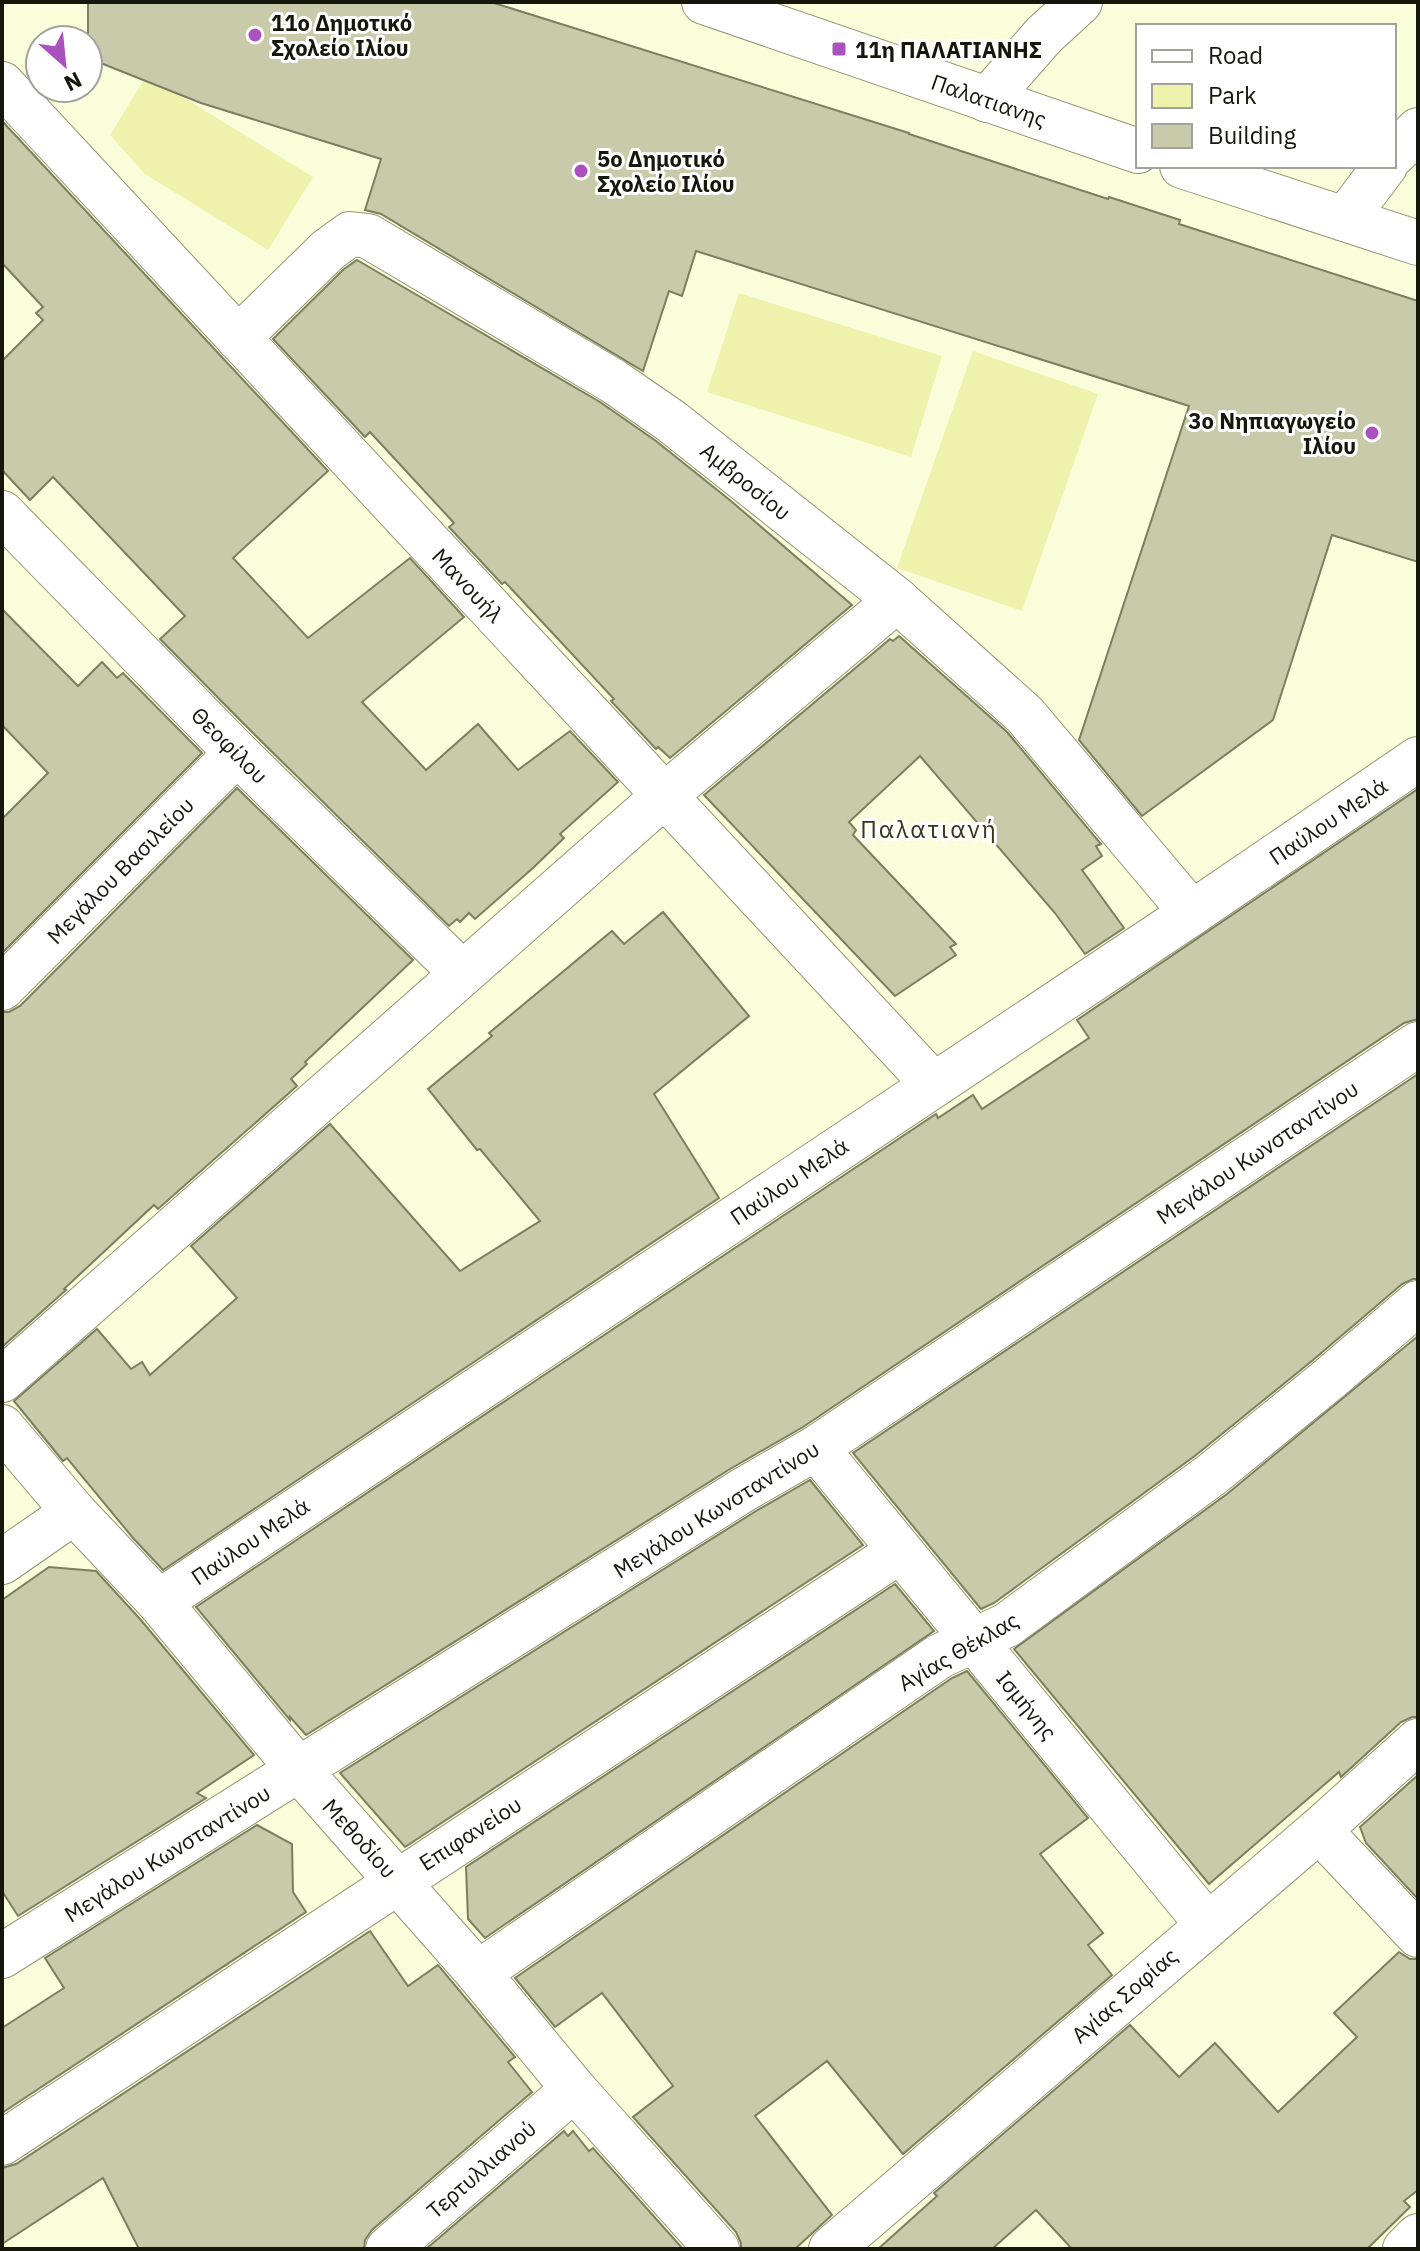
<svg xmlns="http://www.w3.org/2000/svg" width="1420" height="2251" font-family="'IBM Plex Sans',sans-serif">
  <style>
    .green { fill: #eef2ac }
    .building { fill: #c8caa9; stroke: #7c7e5f; stroke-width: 2 }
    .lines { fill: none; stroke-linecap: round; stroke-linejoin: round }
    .street-casing { stroke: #939575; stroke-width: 46 }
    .street { stroke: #fff; stroke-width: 44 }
    .poi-dot { fill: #ab51bd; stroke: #fff; stroke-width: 3 }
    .labels { text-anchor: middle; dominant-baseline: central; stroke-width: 6; stroke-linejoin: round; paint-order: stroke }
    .poi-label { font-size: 22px; font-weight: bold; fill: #16170b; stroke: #fff; text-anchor: start }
    .street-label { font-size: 22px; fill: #16170b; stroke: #fff }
    .neighbourhood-label { font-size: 24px; letter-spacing: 2px; fill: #35361a; stroke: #fff }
  </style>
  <rect width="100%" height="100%" fill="#fafdda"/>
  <g class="green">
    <path d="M147,75L313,177L268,250L145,174L110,135Z"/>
    <path d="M739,293L942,356L911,457L707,392Z"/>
    <path d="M973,351L1098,394L1022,611L897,568Z"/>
  </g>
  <g class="building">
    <path d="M88,2H491L909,133V134L1108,199L1109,197L1180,220L1179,224L1418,301V562L1332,535L1273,720L1142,816L1079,740L1189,406L696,251L682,296L669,291L643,371L381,214L365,210L381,159L201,103L88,58Z"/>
    <path d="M2,121L328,471L233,558L308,638L410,558L464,617L362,702L426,770L478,724L518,770L570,731L618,782L560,834L564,838L533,868L475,919L469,913L460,922L457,919L449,926L255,735L160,639L185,616L53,477L30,500L2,470V361L43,320L36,313L43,307L2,263Z"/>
    <path d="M357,260L600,402L656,441L731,501L852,605L670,758L658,747L656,749L611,701L614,699L505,582L502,584L449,527L454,523L370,432L365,437L273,339L344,269Z"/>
    <path d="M2,609L78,686L102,662L117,678L123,673L202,753L2,953V819L48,773L2,725Z"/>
    <path d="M899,636L1007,732L1101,844L1096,846L1102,856L1082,870L1124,928L1085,954L1055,913L920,756L849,822L856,830L853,835L956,944L950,947L956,955L895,996L704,795L890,639L893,641Z"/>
    <path d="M237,788L413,960L305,1062L307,1064L291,1079L297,1086L158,1209L154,1205L64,1289L66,1290L2,1347V1012H9L20,1006Z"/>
    <path d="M1418,789V1019L1404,1023L803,1427L730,1469L306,1735L290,1717V1720L196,1607L936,1114L938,1118L973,1095L982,1109L1089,1038L1077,1020Z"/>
    <path d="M663,912L749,1016L654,1094L719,1198L163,1570L133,1538L67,1458L63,1461L14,1401L97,1329L131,1369L142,1362L150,1375L237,1298L191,1246L330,1124L460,1271L540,1221L480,1149L477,1150L428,1089L492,1036L489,1033L612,931L624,944Z"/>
    <path d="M1418,1074V1279H1413L1402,1284L1313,1360L1196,1455L994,1603L981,1609L853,1453Z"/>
    <path d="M1418,1336V1717H1412L1401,1722L1341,1777L1339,1772L1209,1884L1014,1649L1227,1494Z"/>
    <path d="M810,1480L863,1545L405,1847L340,1773L756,1511Z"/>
    <path d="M49,1567L96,1571L140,1619L254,1755L197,1793L206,1798L18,1916L2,1891V1600Z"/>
    <path d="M895,1584L934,1631L485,1938L468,1919L466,1867Z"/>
    <path d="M967,1671L1088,1818L1040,1854L1103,1933L1088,1945L1112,1975L903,2154L827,2061L755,2116L832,2215L795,2249H741V2243L736,2232L633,2117L673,2086L602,1993L555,2027L515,1978L952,1678Z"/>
    <path d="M1418,1775V1899L1366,1843L1360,1827Z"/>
    <path d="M257,1825L292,1844L293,1892L306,1912L2,2113V2028L64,1988L45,1958Z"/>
    <path d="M370,1931L408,1986L438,1965L515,2057L508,2062L532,2092L372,2230L365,2240L364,2249H139L103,2178L2,2244V2168L16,2164Z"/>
    <path d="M1399,1952L1410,1959H1418V2190L1404,2201L1410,2207L1367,2249H1072L1036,2210L992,2249H878L937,2196L934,2193L1130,2025L1179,2077L1215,2043L1278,2112L1357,2037L1334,2013Z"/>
    <path d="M564,2131L568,2136L573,2131L589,2151L593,2148L683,2249H426Z"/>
  </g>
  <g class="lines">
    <g class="street-casing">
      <g id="street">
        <path d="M704,2L1138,151"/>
        <path d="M2,84L934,1085"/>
        <path d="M987,100L1044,35L1080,2"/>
        <path d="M1394,154L1418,130"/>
        <path d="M1182,166L1418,243"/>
        <path d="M1345,219L1385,166"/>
        <path d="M238,338L328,250L350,234L368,236L613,381L671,421L897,600L1025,715L1192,913"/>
        <path d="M2,513L237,753L462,973"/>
        <path d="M2,988L237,753"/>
        <path d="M2,1380L664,796L897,600"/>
        <path d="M2,1427L74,1512L159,1602L299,1770L478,1973L574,2089L717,2249"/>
        <path d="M816,1448L1207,1924"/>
        <path d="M2,1562L74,1512"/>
        <path d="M159,1602L1192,913L1418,759"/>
        <path d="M1319,1830L1418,1935"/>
        <path d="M2,1956L743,1490L816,1448L1418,1044"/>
        <path d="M478,1973L940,1656L1007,1625L1211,1475L1329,1379L1418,1303"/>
        <path d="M2,2143L900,1551"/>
        <path d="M388,2249L574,2089"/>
        <path d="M831,2249L1319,1830L1418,1741"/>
        <path d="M1405,2249L1418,2236"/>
      </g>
    </g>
    <use href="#street" class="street"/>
  </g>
  <g class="poi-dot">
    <circle cx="255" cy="35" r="8"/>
    <rect x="831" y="41" width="16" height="16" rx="4"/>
    <circle cx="581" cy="171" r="8"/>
    <circle cx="1372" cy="433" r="8"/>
  </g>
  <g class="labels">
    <g class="poi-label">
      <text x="271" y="22">11ο Δημοτικό<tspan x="271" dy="25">Σχολείο Ιλίου</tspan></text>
      <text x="855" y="49">11η ΠΑΛΑΤΙΑΝΗΣ</text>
      <text x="597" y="158">5ο Δημοτικό<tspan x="597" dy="25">Σχολείο Ιλίου</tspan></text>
      <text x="1356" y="420" text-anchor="end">3ο Νηπιαγωγείο<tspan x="1356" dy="25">Ιλίου</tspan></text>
    </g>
    <g class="street-label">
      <text transform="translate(989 100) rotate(19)">Παλατιανης</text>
      <text transform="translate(746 481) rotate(39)">Αμβροσίου</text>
      <text transform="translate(468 585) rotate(47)">Μανουήλ</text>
      <text transform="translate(230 745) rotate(45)">Θεοφίλου</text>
      <text transform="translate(1328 821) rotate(-34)">Παύλου Μελά</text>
      <text transform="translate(120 870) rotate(-45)">Μεγάλου Βασιλείου</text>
      <text transform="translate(1257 1152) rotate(-34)">Μεγάλου Κωνσταντίνου</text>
      <text transform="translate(789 1181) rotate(-34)">Παύλου Μελά</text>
      <text transform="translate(716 1509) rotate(-32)">Μεγάλου Κωνσταντίνου</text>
      <text transform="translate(250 1541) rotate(-34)">Παύλου Μελά</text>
      <text transform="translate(958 1651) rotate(-30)">Αγίας Θέκλας</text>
      <text transform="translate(1027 1705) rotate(51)">Ισμήνης</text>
      <text transform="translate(470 1833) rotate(-33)">Επιφανείου</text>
      <text transform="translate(360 1838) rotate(48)">Μεθοδίου</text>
      <text transform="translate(167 1853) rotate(-32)">Μεγάλου Κωνσταντίνου</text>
      <text transform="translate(1124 1995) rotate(-41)">Αγίας Σοφίας</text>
      <text transform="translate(481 2169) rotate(-41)">Τερτυλλιανού</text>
    </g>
    <g class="neighbourhood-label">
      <text x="929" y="829">Παλατιανή</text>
    </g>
  </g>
  <rect width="1420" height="2251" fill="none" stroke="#16170b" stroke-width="8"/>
  <rect x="1136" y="24" width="260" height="144" fill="#ffffff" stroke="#a2a29d" stroke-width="2"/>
  <rect x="1152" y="50" width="40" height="12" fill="#ffffff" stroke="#a2a29d" stroke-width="2"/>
  <text x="1208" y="64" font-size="24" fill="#16170b">Road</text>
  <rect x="1152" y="84" width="40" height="24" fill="#eef2ac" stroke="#a2a29d" stroke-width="2"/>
  <text x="1208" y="104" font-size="24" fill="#16170b">Park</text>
  <rect x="1152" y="124" width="40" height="24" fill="#c8caa9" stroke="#a2a29d" stroke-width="2"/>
  <text x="1208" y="144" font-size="24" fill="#16170b">Building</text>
  <g transform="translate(64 64) rotate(153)"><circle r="38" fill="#ffffff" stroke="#a2a29d" stroke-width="2"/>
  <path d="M0-6L14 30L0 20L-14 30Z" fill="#ab51bd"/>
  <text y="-12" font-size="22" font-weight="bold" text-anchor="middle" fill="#16170b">N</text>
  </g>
</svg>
